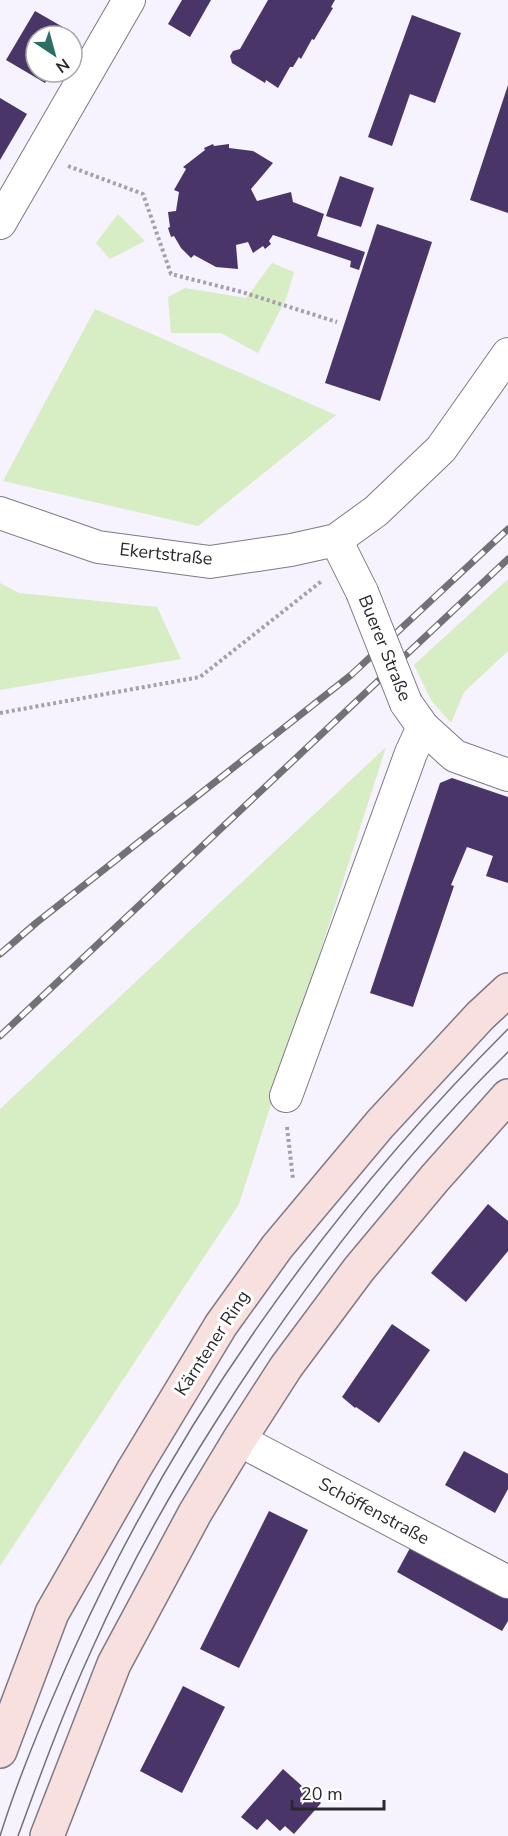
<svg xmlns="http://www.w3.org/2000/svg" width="508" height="1836" font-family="'Nunito Sans',sans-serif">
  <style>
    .green { fill: #d7edc4 }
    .building { fill: #493568 }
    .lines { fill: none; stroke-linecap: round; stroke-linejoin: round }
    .street-casing { stroke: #7d7a85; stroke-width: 34 }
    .secondary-casing { stroke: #7d7a85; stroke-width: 36 }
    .path { stroke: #a4a1aa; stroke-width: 4; stroke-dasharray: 3 3; stroke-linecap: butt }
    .street { stroke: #fff; stroke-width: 32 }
    .secondary { stroke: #f8e0de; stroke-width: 33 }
    .tram { stroke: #737178; stroke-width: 1.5 }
    .rail-casing { stroke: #737178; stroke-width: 7 }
    .rail { stroke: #fff; stroke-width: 4.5; stroke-dasharray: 14; stroke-linecap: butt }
    .street-bridge-casing { stroke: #7d7a85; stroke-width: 34; stroke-linecap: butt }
    .street-bridge { stroke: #fff; stroke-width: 32 }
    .labels { text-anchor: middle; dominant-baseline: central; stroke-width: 6; stroke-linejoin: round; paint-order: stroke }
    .street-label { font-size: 18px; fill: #2a292d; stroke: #fff }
  </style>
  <rect width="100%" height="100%" fill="#f6f2fe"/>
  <g class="green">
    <path d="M118,214L145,241L110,259L96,243Z"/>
    <path d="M272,263L294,272L286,299L258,353L221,333H171L168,297L185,288L246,298Z"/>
    <path d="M95,309L336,415L198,526L3,481Z"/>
    <path d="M508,579V651L464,692L451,723L431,700L414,665Z"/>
    <path d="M0,583L19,593L157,607L181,659L0,690Z"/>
    <path d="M386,747L239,1204L0,1566V1109Z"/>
  </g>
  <g class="building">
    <path d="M182,0H211L190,37L168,24Z"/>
    <path d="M268,0H335L331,7L333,8L314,40L312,39L301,59L299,57L293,67H290L278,88L266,80L265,83L232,63L230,56L233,51L240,49Z"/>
    <path d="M35,11L75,34L73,36H36V72H52L45,83L6,60Z"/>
    <path d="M412,15L461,33L435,103L410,94L392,146L368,137Z"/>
    <path d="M508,85V213L470,200Z"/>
    <path d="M0,98L27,114L0,160Z"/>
    <path d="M213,144L214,146L229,144V148L253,151L273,163L251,189L257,201L291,192L293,202L324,214L317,236L365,252L359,270L350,267L351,261L273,235L269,241L271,244L265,249L263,246L253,253L248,242L236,245L238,269L216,267L194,255L191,258L181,248L174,236L171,237L168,228L170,227L168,212L176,211L179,192L174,190L186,169L183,167L205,150L204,148Z"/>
    <path d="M340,176L374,188L361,227L326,216Z"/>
    <path d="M377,224L432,242L380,401L325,383Z"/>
    <path d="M452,778L508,797V883L486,876L493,856L467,847L451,885L454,886L413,1007L370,993L440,783Z"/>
    <path d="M488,1204L508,1221V1251L466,1302L431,1273Z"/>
    <path d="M392,1324L430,1350L379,1423L356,1407L355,1408L342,1397Z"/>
    <path d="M464,1451L508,1474V1489L495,1513L445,1485Z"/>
    <path d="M269,1511L308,1530L239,1668L200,1649Z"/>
    <path d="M417,1535L508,1586V1621L502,1631L397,1572Z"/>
    <path d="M183,1686L225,1707L182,1793L140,1771Z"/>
    <path d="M283,1769L321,1803L294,1834L285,1826L280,1831L267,1819L257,1830L241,1817Z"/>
  </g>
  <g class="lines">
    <g class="street-casing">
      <g id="street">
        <path d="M0,223L129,0"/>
        <path d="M0,513L98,547L210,562L291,550L336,540L376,511L441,449L508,354"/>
        <path d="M336,540L362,592"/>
        <path d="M423,727L455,756L508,775"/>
        <path d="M286,1096L411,753L423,727L406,703"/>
        <path d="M239,1440L508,1582"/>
      </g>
    </g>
    <g class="secondary-casing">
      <g id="secondary">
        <path d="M0,1751L52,1613L134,1469L221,1325L277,1247L380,1124L480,1016L508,990"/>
        <path d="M47,1836L114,1664L195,1513L239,1440L286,1367L359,1269L435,1178L508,1096"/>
      </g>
    </g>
    <g class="path">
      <path d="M68,166L143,194L171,274L242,292L337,322"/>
      <path d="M0,713L200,677L323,580"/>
      <path d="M287,1127L293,1179"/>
    </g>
    <use href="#street" class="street"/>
    <use href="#secondary" class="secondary"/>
    <g class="tram">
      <path d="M0,1836C20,1772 47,1709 75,1647C179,1417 329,1208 508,1029"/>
      <path d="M18,1836C41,1773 64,1710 92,1649C127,1570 169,1495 215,1423C299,1290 396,1163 508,1052"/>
    </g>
    <g class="rail-casing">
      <g id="rail">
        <path d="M0,954L36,923L351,675L508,529"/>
        <path d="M0,1036L508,559"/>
      </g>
    </g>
    <use href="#rail" class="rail"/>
    <g class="street-bridge-casing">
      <path id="street-bridge" d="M362,592L406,703"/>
    </g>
    <use href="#street-bridge" class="street-bridge"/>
  </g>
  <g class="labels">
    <g class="street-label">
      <text transform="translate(166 554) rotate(6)">Ekertstraße</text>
      <text transform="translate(385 648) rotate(68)">Buerer Straße</text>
      <text transform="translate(212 1343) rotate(-57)">Kärntener Ring</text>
      <text transform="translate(374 1511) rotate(28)">Schöffenstraße</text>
    </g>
  </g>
  <g transform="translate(54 54) rotate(144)"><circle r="28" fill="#ffffff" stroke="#aaa9ab" stroke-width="1.5"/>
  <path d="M0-4.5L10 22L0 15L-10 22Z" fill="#2b6f62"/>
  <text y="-9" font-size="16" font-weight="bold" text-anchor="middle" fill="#2a292d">N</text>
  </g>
  <path d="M292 1800v9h92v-9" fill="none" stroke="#2a292d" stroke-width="3"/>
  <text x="301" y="1800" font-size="18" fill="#2a292d" stroke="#ffffff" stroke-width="4.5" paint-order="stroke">20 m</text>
</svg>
